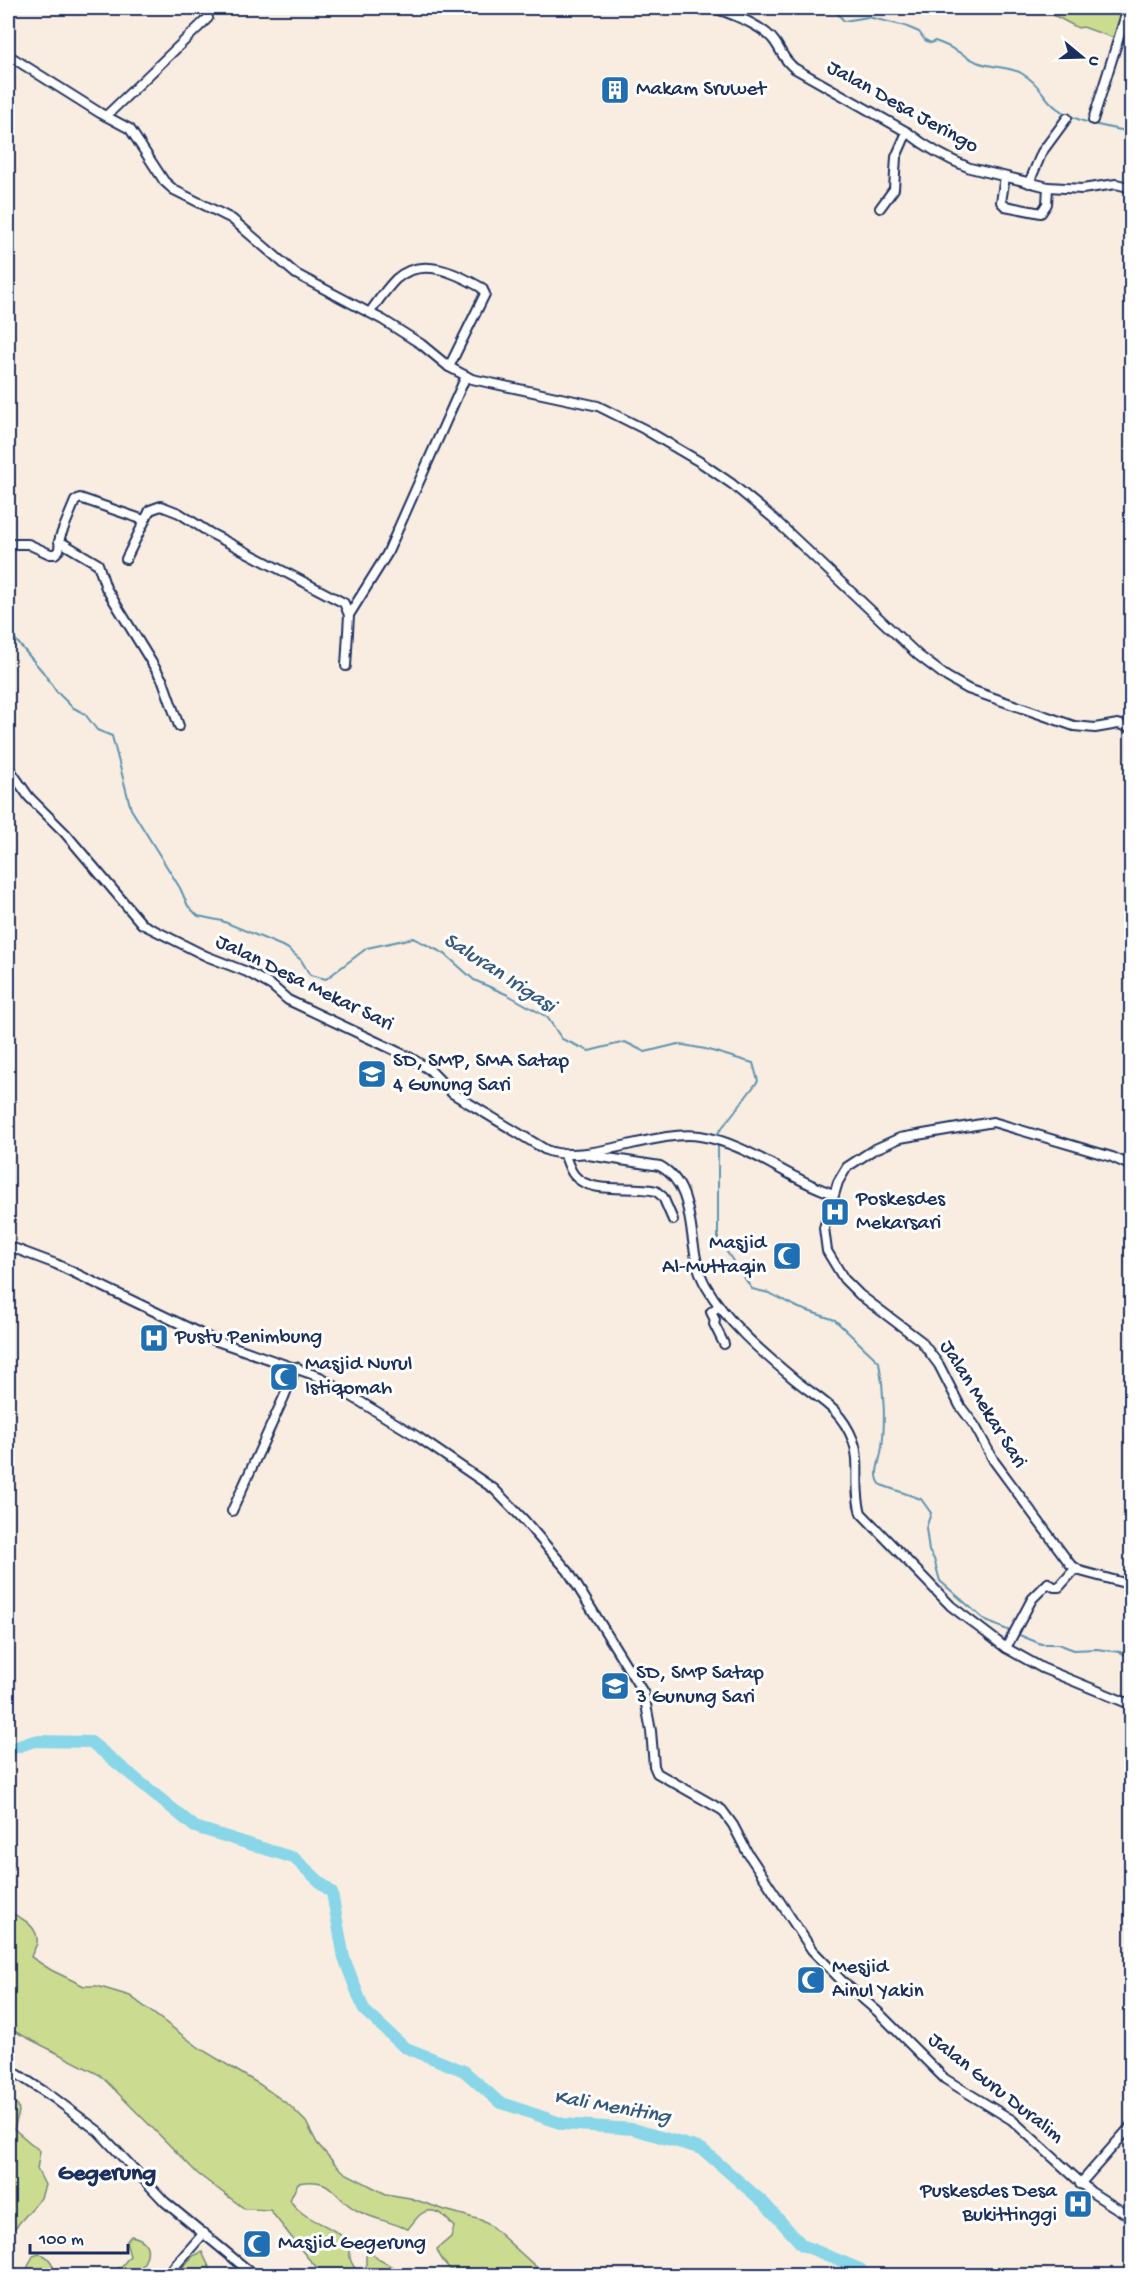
<svg xmlns="http://www.w3.org/2000/svg" width="1139" height="2283" font-family="'Gochi Hand',sans-serif">
  <style>
    .green { fill: #cbdc91; stroke: #738678; stroke-width: 1.5 }
    .lines { fill: none; stroke-linecap: round; stroke-linejoin: round }
    .stream { stroke: #5d93b1; stroke-width: 2 }
    .river { stroke: #89d6e8; stroke-width: 12 }
    .minor-casing { stroke: #1b2f5e; stroke-width: 12 }
    .minor { stroke: #fff; stroke-width: 8 }
    .labels { text-anchor: middle; dominant-baseline: central; stroke-width: 6; stroke-linejoin: round; paint-order: stroke }
    .poi-label { font-size: 21px; fill: #1b2f5e; stroke: #fff; text-anchor: start }
    .street-label { font-size: 21px; fill: #1b2f5e; stroke: #fff }
    .water-label { font-size: 22px; font-style: italic; fill: #365980; stroke: #fff }
    .quarter-label { font-size: 24px; font-weight: bold; fill: #1b2f5e; stroke: #fff }
  </style>
  <rect width="100%" height="100%" fill="#f9ede1"/>
  <filter id="ink" filterUnits="userSpaceOnUse"><feTurbulence type="fractalNoise" baseFrequency=".0167" numOctaves="2"/><feDisplacementMap in="SourceGraphic" scale="12" xChannelSelector="R" yChannelSelector="G"/><feConvolveMatrix kernelMatrix="1 2 1 2 8 2 1 2 1" color-interpolation-filters="sRGB"/></filter>
  <g filter="url(#ink)">
    <g class="green">
      <path d="M1040,8H1128L1117,39L1083,27L1078,28Z"/>
      <path d="M8,1912C21,1917 39,1926 37,1943C36,1947 32,1953 31,1957L51,1970L84,1986H97L130,1996L201,2049L259,2084L289,2105L306,2122L317,2143L336,2165L345,2173L386,2194L410,2198L445,2210L481,2220L491,2226L545,2275H459C450,2271 440,2259 437,2249L451,2237L454,2227C447,2218 434,2205 421,2214C416,2218 412,2224 408,2229L402,2227C388,2221 371,2218 358,2211C331,2197 335,2176 298,2183L290,2200C303,2222 333,2223 348,2243C352,2248 349,2252 350,2257C350,2262 354,2266 356,2270L362,2271L366,2268V2256L369,2251L378,2259L407,2275H324L307,2257L270,2210L245,2209L198,2174L100,2075L8,2028Z"/>
      <path d="M8,2100L18,2106L19,2112L14,2129L40,2151L37,2169L45,2185L41,2198L8,2236Z"/>
      <path d="M131,2236C157,2241 147,2261 136,2275H102L121,2267L130,2256L126,2242Z"/>
      <path d="M202,2252L213,2275H175L193,2256Z"/>
      <path d="M39,2254C49,2255 55,2266 54,2275H24L33,2256Z"/>
    </g>
    <g class="lines">
      <g class="stream">
        <path d="M818,8H833L844,21L868,17L905,26L919,32L925,40L931,43L935,41C951,46 962,55 977,62C991,68 1009,66 1021,73C1037,82 1040,91 1050,102C1068,122 1107,127 1132,132"/>
        <path d="M8,631L43,672L56,691L72,707L85,714L97,730L112,736L131,809L180,888L188,906L198,916L222,921L287,948L301,960L310,975L326,979L367,948L413,938L445,954L474,980L508,995L547,1017L562,1039L589,1051L625,1042L645,1052L678,1044L705,1049L753,1063L758,1081L718,1133V1137"/>
        <path d="M718,1142V1239L752,1289L769,1293L799,1308L835,1320L879,1362C884,1390 886,1425 881,1453C879,1464 873,1476 881,1485L921,1499L931,1513L926,1528L929,1551L934,1559L940,1581L986,1621L1041,1644H1058L1074,1650L1097,1649L1120,1652L1132,1658"/>
      </g>
      <path class="river" d="M8,1750L34,1741L91,1742L195,1827L294,1858L332,1893L344,1958L364,2010L404,2047L464,2071L499,2102L563,2124L633,2129L702,2149L764,2203L802,2245L860,2269L868,2276"/>
      <g class="minor-casing">
        <g id="minor">
          <path d="M714,8C732,14 764,26 775,42C782,52 783,59 794,68L907,132C926,147 947,159 970,168L1048,187L1082,189L1116,184L1132,188"/>
          <path d="M8,55L100,113L130,129L164,181L174,190L232,219L296,274L383,320L421,344L449,367L472,379L598,406L644,429L700,462L732,484L773,518L918,655L947,677L968,689L1074,726L1095,728L1118,724L1132,728"/>
          <path d="M106,116L208,18"/>
          <path d="M1093,120L1128,8"/>
          <path d="M1005,177L1001,202L1005,206L1041,213L1047,204L1048,187"/>
          <path d="M1029,183L1042,152L1067,118"/>
          <path d="M880,208L894,189L896,157L907,132"/>
          <path d="M370,312C378,301 386,289 396,279C422,256 456,273 482,288L485,294L449,367"/>
          <path d="M59,541L98,564L106,588L163,681L179,726"/>
          <path d="M8,544H28L50,554H55L59,550L60,537L75,501L80,498L144,520"/>
          <path d="M126,559L150,510L161,506L179,513L210,533L344,603L349,615L346,666"/>
          <path d="M349,615L387,554L466,376"/>
          <path d="M8,767L29,797L65,833L142,924L206,956L247,972L272,986L288,1000L411,1058L430,1070L452,1093L546,1150C586,1166 656,1129 700,1136C750,1144 787,1179 834,1194"/>
          <path d="M564,1153C567,1160 569,1169 574,1175C591,1196 633,1184 656,1191L663,1197L673,1220"/>
          <path d="M588,1155L660,1166C701,1189 684,1249 706,1286C727,1323 762,1352 794,1379C818,1399 840,1407 853,1440C862,1463 853,1489 861,1513L951,1606L1006,1648L1032,1599L1048,1583L1054,1587H1059L1075,1569"/>
          <path d="M1132,1166L1112,1157L993,1122L900,1138L873,1150L847,1167L838,1182L824,1228L827,1251L844,1279L860,1295L921,1341L939,1365L960,1406L975,1426L994,1461L1070,1564L1080,1571L1132,1585"/>
          <path d="M8,1246L56,1264L214,1340L320,1377L418,1437L494,1489L524,1520L568,1571L644,1694L651,1731L654,1766L657,1773L722,1810L733,1825L747,1852L812,1950L842,1981L877,2011L945,2079L1012,2120L1091,2192L1132,2218"/>
          <path d="M719,1306L711,1312L715,1320L714,1324L724,1344"/>
          <path d="M232,1511L284,1397L296,1367"/>
          <path d="M1006,1648L1042,1668L1132,1705"/>
          <path d="M8,2068L54,2098L98,2131L165,2202L255,2276"/>
          <path d="M1080,2184L1132,2125"/>
          <path d="M166,2276L204,2233"/>
        </g>
      </g>
      <use href="#minor" class="minor"/>
    </g>
  </g>
  <defs>
    <g id="building-square" transform="scale(1.5)"><rect x="-9" y="-9" width="18" height="18" rx="4" fill="#1f6fb2" stroke="#fff"/><path d="M-4-6H4V6H1V3H-1V6H-4ZM-2.5-4.3h1.7v1.8h-1.7ZM.8-4.3h1.7v1.8H.8ZM-2.5-1h1.7V.8h-1.7ZM.8-1h1.7V.8H.8Z" fill="#fff"/></g>
    <g id="school-square" transform="scale(1.5)"><rect x="-9" y="-9" width="18" height="18" rx="4" fill="#1f6fb2" stroke="#fff"/><path d="M0-5L7-2L0 1L-7-2ZM-4 1L0 2.5L4 1V4Q0 6-4 4Z" fill="#fff"/></g>
    <g id="hospital-square" transform="scale(1.5)"><rect x="-9" y="-9" width="18" height="18" rx="4" fill="#1f6fb2" stroke="#fff"/><path d="M-5-5h3v3.5h4V-5h3V5h-3V1.5h-4V5h-3Z" fill="#fff"/></g>
    <g id="mosque-square" transform="scale(1.5)"><rect x="-9" y="-9" width="18" height="18" rx="4" fill="#1f6fb2" stroke="#fff"/><path d="M3.5-4.9A6 6 0 1 0 3.5 4.9A5 5 0 1 1 3.5-4.9Z" fill="#fff"/></g>
  </defs>
  <g fill-rule="evenodd">
    <use href="#building-square" x="615" y="90"/>
    <use href="#school-square" x="372" y="1074"/>
    <use href="#hospital-square" x="835" y="1212"/>
    <use href="#mosque-square" x="787" y="1256"/>
    <use href="#hospital-square" x="154" y="1338"/>
    <use href="#mosque-square" x="284" y="1377"/>
    <use href="#school-square" x="615" y="1686"/>
    <use href="#mosque-square" x="811" y="1980"/>
    <use href="#hospital-square" x="1078" y="2204"/>
    <use href="#mosque-square" x="257" y="2244"/>
  </g>
  <g class="labels">
    <g class="poi-label">
      <text x="636" y="90">Makam Sruwet</text>
      <text x="393" y="1062">SD, SMP, SMA Satap<tspan x="393" dy="24">4 Gunung Sari</tspan></text>
      <text x="856" y="1200">Poskesdes<tspan x="856" dy="24">Mekarsari</tspan></text>
      <text x="766" y="1244" text-anchor="end">Masjid<tspan x="766" dy="24">Al-Muttaqin</tspan></text>
      <text x="175" y="1338">Pustu Penimbung</text>
      <text x="305" y="1365">Masjid Nurul<tspan x="305" dy="24">Istiqomah</tspan></text>
      <text x="636" y="1674">SD, SMP Satap<tspan x="636" dy="24">3 Gunung Sari</tspan></text>
      <text x="832" y="1968">Mesjid<tspan x="832" dy="24">Ainul Yakin</tspan></text>
      <text x="1057" y="2192" text-anchor="end">Puskesdes Desa<tspan x="1057" dy="24">Bukittinggi</tspan></text>
      <text x="278" y="2244">Masjid Gegerung</text>
    </g>
    <g class="street-label">
      <text transform="translate(902 108) rotate(29)">Jalan Desa Jeringo</text>
      <text transform="translate(304 984) rotate(26)">Jalan Desa Mekar Sari</text>
      <text transform="translate(982 1405) rotate(58)">Jalan Mekar Sari</text>
      <text transform="translate(995 2089) rotate(38)">Jalan Guru Duralim</text>
    </g>
    <g class="water-label">
      <text transform="translate(499 974) rotate(33)">Saluran Irigasi</text>
      <text transform="translate(612 2108) rotate(10)">Kali Meniting</text>
    </g>
    <g class="quarter-label">
      <text x="107" y="2174">Gegerung</text>
    </g>
  </g>
  <rect width="1139" height="2283" fill="none" stroke="#fff" stroke-width="30"/>
  <rect x="15" y="15" width="1109" height="2253" fill="none" stroke="#1b2f5e" stroke-width="2" filter="url(#ink)"/>
  <g transform="translate(1082 57) rotate(109)" stroke="#ffffff" stroke-width="4.5" paint-order="stroke">
  <path d="M0-4.5L10 22L0 15L-10 22Z" fill="#1b2f5e"/>
  <text y="-9" font-size="16" font-weight="bold" text-anchor="middle" fill="#1b2f5e">U</text>
  </g>
  <path d="M30 2244v9h98v-9" fill="none" stroke="#1b2f5e" stroke-width="3"/>
  <text x="39" y="2244" font-size="18" fill="#1b2f5e" stroke="#ffffff" stroke-width="4.5" paint-order="stroke">100 m</text>
</svg>
